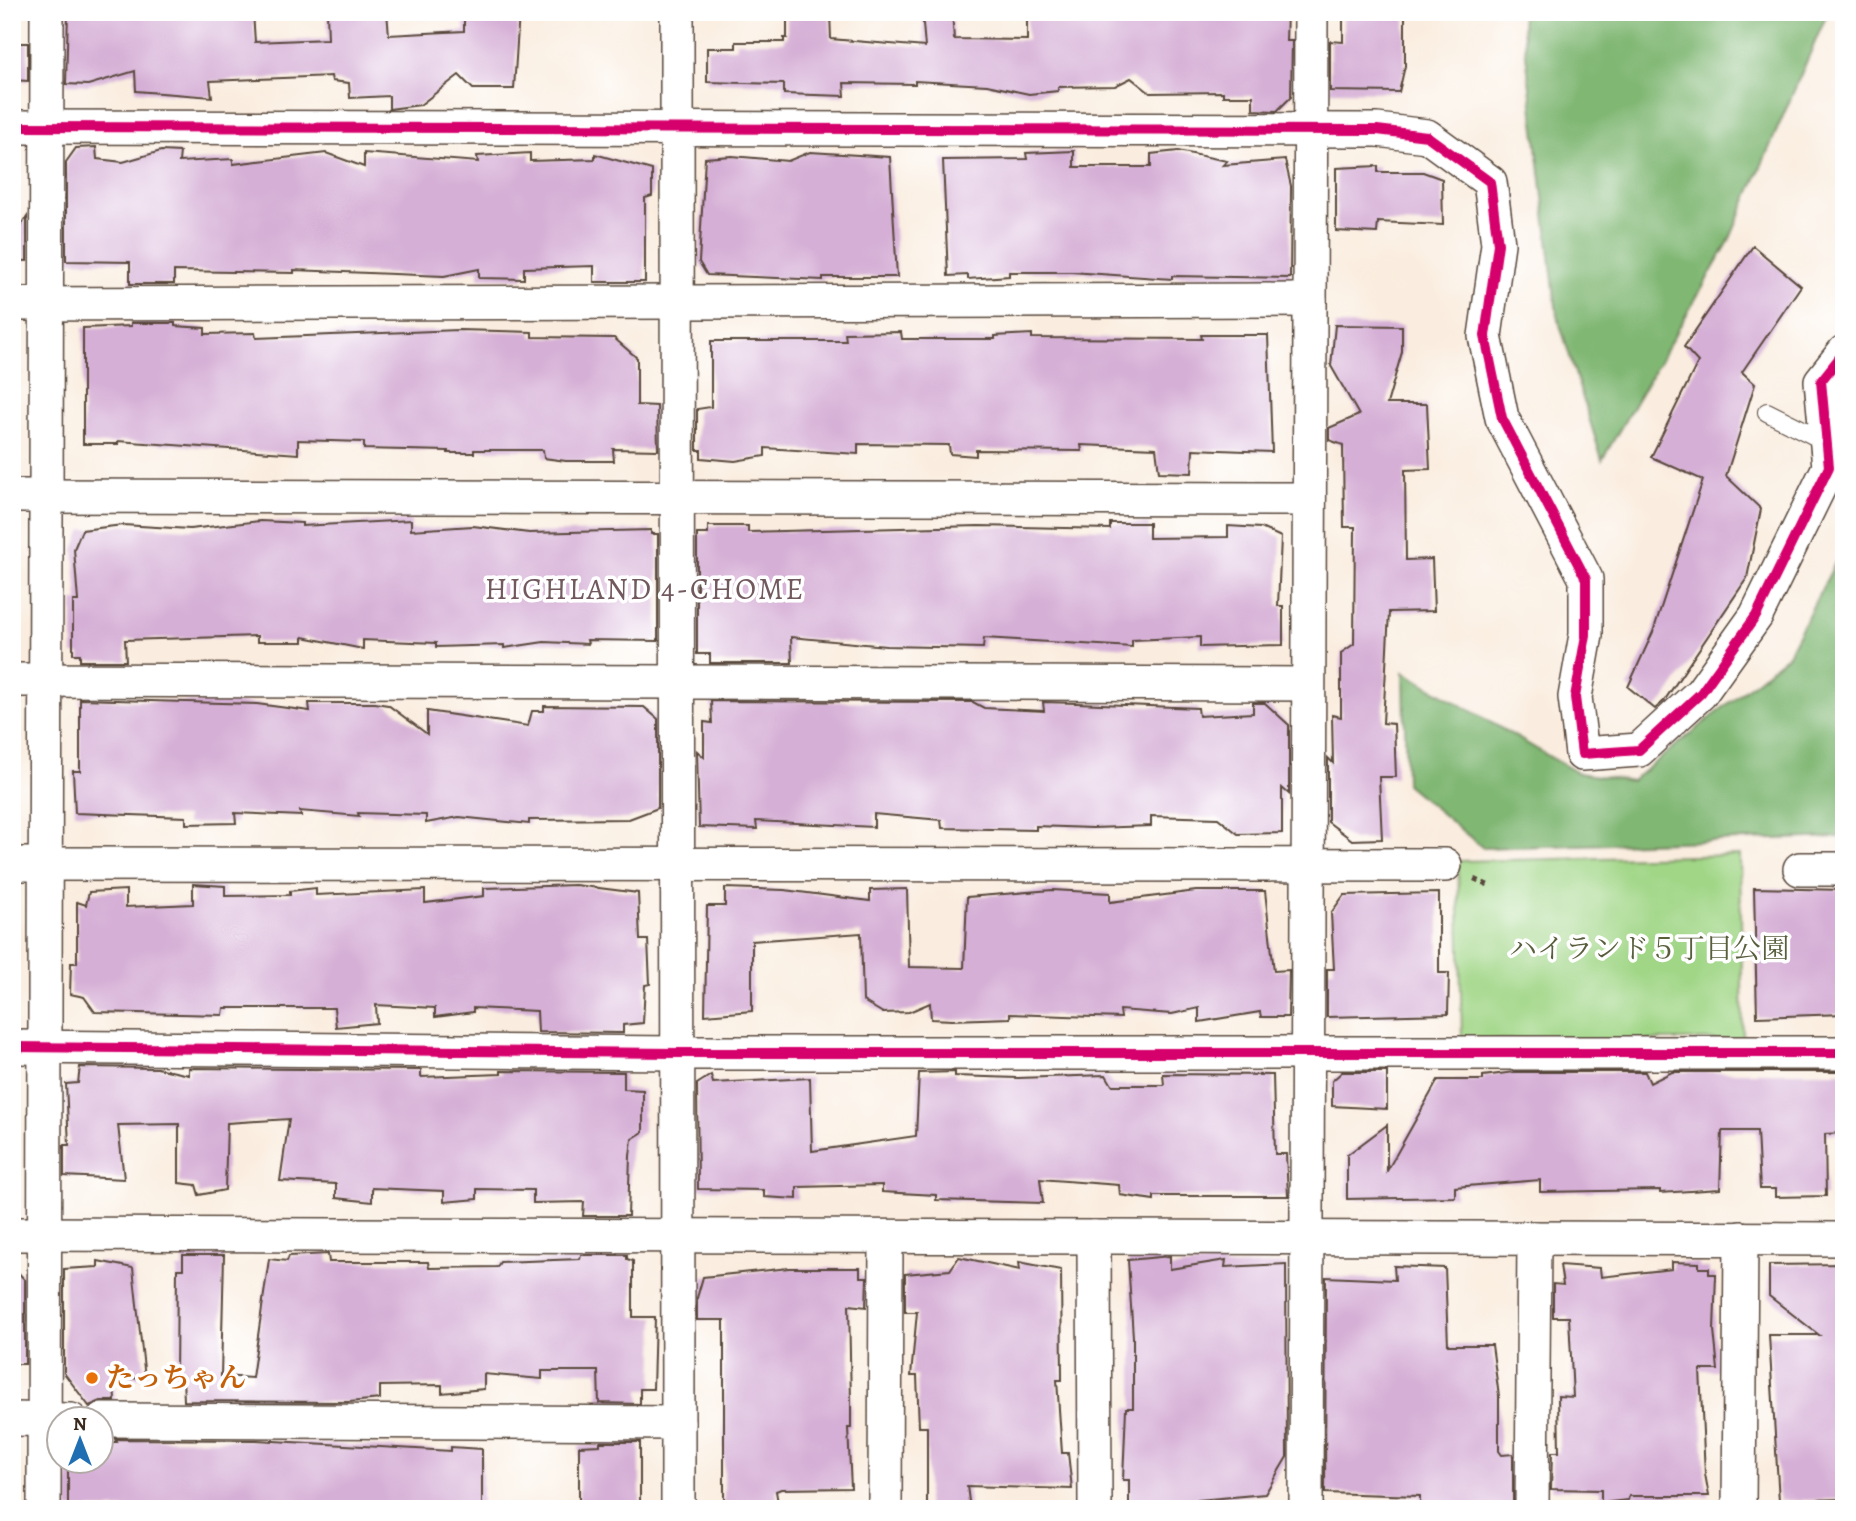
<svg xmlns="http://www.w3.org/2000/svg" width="1856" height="1521" font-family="Alegreya,'Noto Serif JP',serif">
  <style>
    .green { fill: #a0d686; stroke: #6e8052; stroke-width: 2 }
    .forest { fill: #80b773; stroke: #5e7048; stroke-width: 2 }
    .building { fill: #d5afd6 }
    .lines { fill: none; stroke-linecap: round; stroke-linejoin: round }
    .service-casing { stroke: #58473b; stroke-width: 20 }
    .minor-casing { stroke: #58473b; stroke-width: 36 }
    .path { stroke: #58473b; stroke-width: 4.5; stroke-dasharray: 5 5; stroke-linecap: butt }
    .service { stroke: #fff; stroke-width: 18 }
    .minor { stroke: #fff; stroke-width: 33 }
    .cycleway-casing { stroke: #fff; stroke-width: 15 }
    .cycleway { stroke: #d6006c; stroke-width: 10 }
    .food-dot { fill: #e8710a; stroke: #fff; stroke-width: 2.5 }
    .labels { text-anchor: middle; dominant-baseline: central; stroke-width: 7; stroke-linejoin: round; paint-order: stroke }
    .park-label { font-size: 28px; fill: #595e3d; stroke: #fff }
    .food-label { font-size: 28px; font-weight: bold; fill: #c56008; stroke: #fff; text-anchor: start }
    .neighbourhood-label { font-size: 30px; letter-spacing: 2px; fill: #71595e; stroke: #fff }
  </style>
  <rect width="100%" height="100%" fill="#fff"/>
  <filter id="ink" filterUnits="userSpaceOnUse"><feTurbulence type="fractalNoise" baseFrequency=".0143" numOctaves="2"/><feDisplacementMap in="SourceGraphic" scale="14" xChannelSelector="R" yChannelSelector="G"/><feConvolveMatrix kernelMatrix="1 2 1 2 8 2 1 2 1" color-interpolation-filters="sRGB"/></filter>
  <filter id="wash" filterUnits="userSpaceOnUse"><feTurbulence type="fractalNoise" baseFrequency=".00686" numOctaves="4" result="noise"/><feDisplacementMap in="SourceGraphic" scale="28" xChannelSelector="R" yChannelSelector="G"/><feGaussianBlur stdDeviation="1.57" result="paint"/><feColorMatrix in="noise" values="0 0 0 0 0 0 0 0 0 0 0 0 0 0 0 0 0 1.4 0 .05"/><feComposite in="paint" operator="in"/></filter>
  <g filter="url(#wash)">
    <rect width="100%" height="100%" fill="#faeddf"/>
    <path class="green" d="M1740,855L1743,1040H1462L1458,861Z"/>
    <g class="forest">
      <path d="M1521,12H1828L1728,243L1602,460L1557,315Z"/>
      <path d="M1844,546V837L1483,848L1406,784L1404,672L1578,773L1632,781L1787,656Z"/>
    </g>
    <g id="blocks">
      <g class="building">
        <path d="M68,12H253L255,42L328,39L327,12H387L389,35L464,31V12H519L514,89H473L459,75L420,105L389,109V96L350,98L349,83L332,81L331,76L210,81L212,97L136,91L135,71L88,85L66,84Z"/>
        <path d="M787,12H830L831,39L925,47L922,12H952L954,39L1027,40V12H1287L1286,41H1292L1291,97L1277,111L1253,110V96H1223V92L1150,93L1131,78L1115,86L1058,87V91L1029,94L987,85L915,81V84L844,83L845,96L784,94V84L707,82V48H736V42H784V38H787Z"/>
        <path d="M1343,12H1405V66L1399,92L1330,91V41L1343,42Z"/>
        <path d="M12,43H28V81L12,80Z"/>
        <path d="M96,147L97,159L123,162L161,151L180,152L179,162L233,159V164L326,153L364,167V153L478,162L477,156L530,153V161L595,159V154L652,170V196L645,198V282H594V266L524,268V279L479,278V269L444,276L294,270V273L174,271V284H130V262L66,261V162L76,148Z"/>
        <path d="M1074,151V167H1151V154L1178,151L1227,161L1223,165L1285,160L1291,186L1290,278L1172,276V279L1071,272H1009V276L968,279V275L948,276L943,160L1027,159L1026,153Z"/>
        <path d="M810,152L890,157L897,277H823V280L707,275L699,262L705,158L732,156L788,161Z"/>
        <path d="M1378,166V172H1423L1442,179L1443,225L1378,222L1377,233L1336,231V168Z"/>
        <path d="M27,217V261L12,260V239Z"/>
        <path d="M1753,246L1801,286L1742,372L1755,384L1726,476L1761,509L1747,578L1664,701L1655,709L1628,687L1653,632L1703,480L1651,457L1698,362L1684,347Z"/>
        <path d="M131,323H175V326L205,328V334L255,333L256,338L459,330L532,332V337L614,338L637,358V405L657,406L658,450L613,449L614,461H566L544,458L543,450H474V453H448V451L364,449V442L298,440V454L118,441V444H83V328L131,326Z"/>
        <path d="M1335,325L1402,326V352L1387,404H1427L1430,469L1405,470L1406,560L1432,559L1434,611L1389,612L1383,723L1394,724L1396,777H1379L1382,839L1352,840L1328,822V758L1333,763L1332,715L1341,717V653L1354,644L1355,527H1344L1343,445L1329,440V428L1359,415L1331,366Z"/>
        <path d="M901,332L902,339H995V336L1032,334V338L1202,339L1201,335H1268L1272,452L1193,449L1192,473L1159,472L1156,448L1081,445L1082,451L976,450V456L950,454L949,445L858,444V454L765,448V456L735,461L701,458V450H697V409L711,407V341H846L845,333Z"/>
        <path d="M411,520V530L473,526L529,533L651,530V534H658V641L587,640L588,644L544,642L504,648V645L436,647V643L363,640V649L303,637V642H257V636L125,640L126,661H80V654H73V601H78L74,549L82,530L123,525L190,529L260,521L302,523V526Z"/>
        <path d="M1110,523H1149V538L1228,537V526L1261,528L1281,537L1278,606H1283V645L1200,647V637L1132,640V647L984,638L983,648L886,646L791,637L792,663H710V654H697V534H708V526H748V532L979,526L1110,529Z"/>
        <path d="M80,699L257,704L310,711L309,703H375L388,705L427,734V711L528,726L532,711H544V706L644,707L658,719V808L629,819L529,820V824L459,817L426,823V815L358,813L359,816L300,811L301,816L235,813L236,823L186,824V817L75,813L73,771H80Z"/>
        <path d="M711,701L973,702L984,708L1044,711L1043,702L1076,703L1198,708L1199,716L1253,713V703H1265L1289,725V794L1282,788V833L1238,834L1218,818L1151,816V826L1092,828L1036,826V830L942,828L941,820L874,814V827L756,821L757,829L699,827L697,751L704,757V722L712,723Z"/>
        <path d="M193,884L225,886V896L290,895V891L316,888V895L425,890V903L484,896V888L575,885L638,893L640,940H648L650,984L645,985L643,1023L623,1025V1033L538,1032L537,1011L473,1008V1012L435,1017V1008L376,1005L377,1023L336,1027L334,1008H224L223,1015L95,1012L84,997L70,994L71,963H77V902L86,905L89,892L126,890V907L193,904Z"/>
        <path d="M725,888L784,890L870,901V890L907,889L909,967L964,968L967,897L1052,890L1110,893V902L1196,891H1265L1274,971L1289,970L1288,1017H1261L1260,1012L1199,1022V1008L1172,1014L1120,1010L1121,1018L1010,1014V1018L952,1020L931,1019L930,1003L909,1012L883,1013L863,1001L861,933L752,941V1011L705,1015L707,906H725Z"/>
        <path d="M1754,888L1844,890V1014L1757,1017Z"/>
        <path d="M1439,893V973H1449L1448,1014L1327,1017V969H1334L1331,913L1344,895Z"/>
        <path d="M80,1067L157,1068L189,1075V1068L421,1070V1077L501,1074V1071L624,1072V1089L643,1090V1132L632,1139L630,1156L628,1216H583L584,1202L533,1203V1190L477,1189V1199L444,1202V1191L372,1188V1202L336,1198V1184L280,1181L289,1119L227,1123L225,1190L199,1195L196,1185L179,1183V1124L118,1125L124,1179L64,1176V1145H69L66,1084L78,1083Z"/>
        <path d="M955,1072V1076L1018,1078L1106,1075L1112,1085H1164L1163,1074L1273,1075L1275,1154H1286L1288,1196H1154V1200L1120,1195L1119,1185L1040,1179L1043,1203L936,1200V1195L882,1192V1185L797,1187V1199L764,1197V1190L698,1189L697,1084L711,1075L713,1083L810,1078L812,1151L916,1136L919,1073Z"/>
        <path d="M1342,1072H1387V1109L1332,1106V1081Z"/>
        <path d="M1515,1072H1645L1650,1083L1672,1072H1844V1133L1825,1134L1826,1196L1775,1197V1189H1760L1757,1131H1722L1720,1189L1660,1193V1190L1540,1192V1180L1455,1187V1197L1347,1199V1155L1387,1125V1171L1438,1080H1483V1076Z"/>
        <path d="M328,1254L329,1262H428L429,1268L497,1267L500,1262L580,1259L581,1255H627V1259L633,1261V1317H655L653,1389H640V1404L599,1403L598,1371H542V1379L484,1374V1389L442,1393V1385L380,1386V1399L349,1402L184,1401L183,1376H176L177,1269H183V1255H224L221,1376L252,1378L269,1259L287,1261L289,1256Z"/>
        <path d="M1170,1256V1269L1226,1260L1225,1267L1286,1264L1287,1457L1265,1494L1188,1501L1186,1509H1129V1480H1123L1126,1408H1133V1337L1128,1260Z"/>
        <path d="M959,1257L1020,1270L1019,1262L1061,1270L1062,1380H1057L1062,1453H1068L1072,1489L967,1486L970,1509H927V1427H919L917,1376H911L917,1312H905V1274L950,1270Z"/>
        <path d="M98,1261L133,1268L145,1378L114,1379L115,1401H101L89,1406L64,1373V1269L98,1267Z"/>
        <path d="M1672,1262L1699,1263V1268H1709V1274H1716L1714,1330L1718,1370H1700L1705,1474L1709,1496H1629L1628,1500L1601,1503V1490L1551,1489L1552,1452H1559L1558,1396L1573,1397L1569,1317H1553V1284L1563,1285L1560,1265L1600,1268L1601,1277L1672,1269Z"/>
        <path d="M1844,1264V1499L1779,1501L1769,1335H1819L1769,1296V1265Z"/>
        <path d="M12,1266L25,1280V1364H12Z"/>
        <path d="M1394,1266L1445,1268L1448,1345H1492L1499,1396V1451L1502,1455L1513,1454V1509H1420V1496L1325,1493L1326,1277L1395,1280Z"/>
        <path d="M789,1268H860V1277H867L866,1307L849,1305L851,1403V1428H848L851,1488L781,1489L776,1491L779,1509H724V1320H697V1298L703,1277Z"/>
        <path d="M115,1439L256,1440L451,1451V1447L482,1449V1509H68V1461H102V1442H117Z"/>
        <path d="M600,1442H640V1509H579V1446L600,1445Z"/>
      </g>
    </g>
  </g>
  <g filter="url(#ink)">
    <use href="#blocks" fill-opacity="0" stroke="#58473b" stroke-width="2"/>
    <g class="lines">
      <g class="service-casing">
        <path id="service" d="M1767,412L1827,442"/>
      </g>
      <g class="minor-casing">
        <g id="minor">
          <path d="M677,12L678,1509"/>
          <path d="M12,127L1377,130L1427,136L1490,182L1498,244L1485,336L1502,418L1586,579V635L1575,697L1582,754L1639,750L1701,693L1756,616L1829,467L1821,381L1844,352"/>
          <path d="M12,304L1310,300"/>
          <path d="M12,496L1309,499"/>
          <path d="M12,680L1308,684"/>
          <path d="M12,864L1445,865"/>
          <path d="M1800,869H1844"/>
          <path d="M12,1047L678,1053H1844"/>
          <path d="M12,1234L1844,1239"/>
          <path d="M1094,1237L1095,1509"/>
          <path d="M12,1419L71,1420"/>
          <path d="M102,1420L678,1423"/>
          <path d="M44,1509L47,12"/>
          <path d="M885,1509L886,1237"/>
          <path d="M1306,1509L1311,12"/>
          <path d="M1532,1509L1534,1238"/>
          <path d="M1739,1509L1741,1238"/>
        </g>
      </g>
      <path class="path" d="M1474,879L1488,885"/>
      <use href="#service" class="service"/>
      <use href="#minor" class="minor"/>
      <g class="cycleway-casing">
        <g id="cycleway">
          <path d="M12,127L1377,130L1427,136L1490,182L1498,244L1485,336L1502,418L1586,579V635L1575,697L1582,754L1639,750L1701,693L1756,616L1829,467L1821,381L1844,352"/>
          <path d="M12,1047L678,1053H1844"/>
        </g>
      </g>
      <use href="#cycleway" class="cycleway"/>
    </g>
  </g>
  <circle class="food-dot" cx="92" cy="1378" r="7"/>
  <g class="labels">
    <g class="park-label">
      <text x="1649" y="949">ハイランド５丁目公園</text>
    </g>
    <g class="food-label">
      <text x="106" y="1378">たっちゃん</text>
    </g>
    <g class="neighbourhood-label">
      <text x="645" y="589">HIGHLAND 4-CHOME</text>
    </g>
  </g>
  <rect width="1856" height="1521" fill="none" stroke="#fff" stroke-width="42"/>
  <g transform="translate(80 1440)"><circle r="33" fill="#ffffff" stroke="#b1aaa5" stroke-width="2"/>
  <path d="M0-5L12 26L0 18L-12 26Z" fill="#1f6fb2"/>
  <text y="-10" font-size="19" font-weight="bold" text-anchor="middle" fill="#3b2a1e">N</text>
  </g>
</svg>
